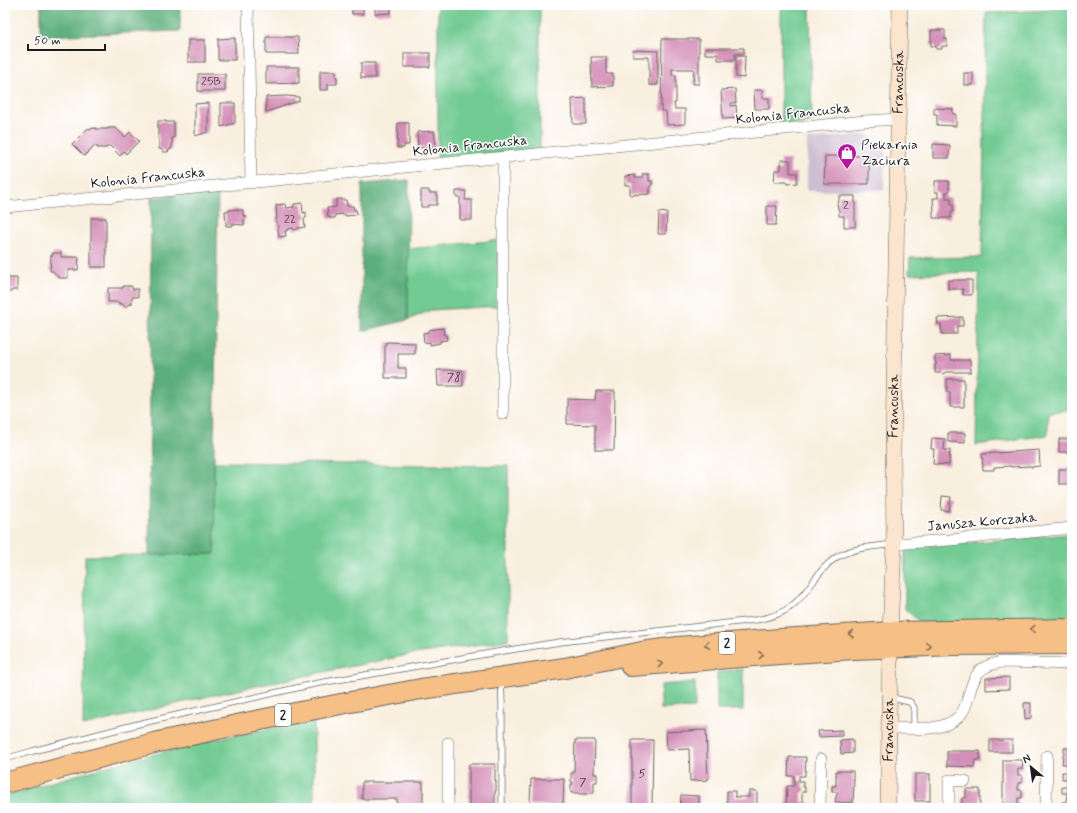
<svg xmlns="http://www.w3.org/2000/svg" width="1077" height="813" font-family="Mynerve,sans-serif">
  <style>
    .industrial { fill: #cebed1 }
    .green { fill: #71cb92; stroke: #467457 }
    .forest { fill: #5caf7c; stroke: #3c664c }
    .building { fill: #d48fb8 }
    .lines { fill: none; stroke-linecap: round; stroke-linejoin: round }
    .lane-casing { stroke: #696660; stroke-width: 7 }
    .street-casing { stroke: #696660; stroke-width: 12 }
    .secondary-casing { stroke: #696660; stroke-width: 16 }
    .highway-casing { stroke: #696660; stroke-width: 22 }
    .lane { stroke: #fff; stroke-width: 5.5 }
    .street { stroke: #fff; stroke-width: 11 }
    .secondary { stroke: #fbe5cf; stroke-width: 15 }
    .highway { stroke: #f5bf86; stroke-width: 20 }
    .oneway { stroke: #886e51 }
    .labels { text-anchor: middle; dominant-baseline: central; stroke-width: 3; stroke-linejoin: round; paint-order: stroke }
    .number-label { font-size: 12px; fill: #4a3943 }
    .shield { fill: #fff; stroke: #606060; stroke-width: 1 }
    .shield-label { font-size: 13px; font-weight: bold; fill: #1c1c1c }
    .street-label { font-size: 14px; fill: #1c1c1c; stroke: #fff }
    .poi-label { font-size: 14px; fill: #1c1c1c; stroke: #fff; text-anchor: start }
  </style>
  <rect width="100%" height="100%" fill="#fff"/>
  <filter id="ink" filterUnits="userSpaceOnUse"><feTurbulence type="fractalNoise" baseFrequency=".025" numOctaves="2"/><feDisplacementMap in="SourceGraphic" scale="8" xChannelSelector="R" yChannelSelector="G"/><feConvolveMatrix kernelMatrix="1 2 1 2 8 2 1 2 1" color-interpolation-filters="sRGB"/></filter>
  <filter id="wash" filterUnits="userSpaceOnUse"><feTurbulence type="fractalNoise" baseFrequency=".012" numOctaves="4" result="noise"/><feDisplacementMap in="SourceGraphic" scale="16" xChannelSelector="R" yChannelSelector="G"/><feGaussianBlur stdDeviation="0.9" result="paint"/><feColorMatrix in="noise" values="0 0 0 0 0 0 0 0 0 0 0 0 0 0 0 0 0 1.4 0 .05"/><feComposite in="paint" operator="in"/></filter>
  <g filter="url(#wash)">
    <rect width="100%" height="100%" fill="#f9efdf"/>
    <path class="industrial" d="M867,134L885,151L884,190L807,191V140Z"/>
    <g class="green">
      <path d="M438,5H540V150L438,159Z"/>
      <path d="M781,5H810L812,122L781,126Z"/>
      <path d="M1053,5H1072V410L1048,412V435L976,445L979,272L909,274L910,258L982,257L986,13L1053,10Z"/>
      <path d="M499,240L500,306L431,310L408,320V249Z"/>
      <path d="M214,462L508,466V640L408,655L314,674L214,695L83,726L85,556L214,554Z"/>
      <path d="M1072,534V623L923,625L905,609V548Z"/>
      <path d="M743,669V710H717V672Z"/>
      <path d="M695,682V708L661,709V685Z"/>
      <path d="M314,720V808H5V795L17,792L119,763L221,738Z"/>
    </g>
    <g class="forest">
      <path d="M41,5H180V31L41,36Z"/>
      <path d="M409,180L408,320L362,331V184Z"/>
      <path d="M218,191L214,462L215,554L149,555L151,198Z"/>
    </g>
    <g id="blocks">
      <g class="building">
        <rect x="352" y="5" width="11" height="9"/>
        <path d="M375,5H391V13L375,14Z"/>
        <path d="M931,30H945V39H947V46H942V49H936V46H931Z"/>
        <path d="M266,37H298L299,54H266Z"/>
        <path d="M235,38V60H218V39Z"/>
        <path d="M662,39H699V84H693L694,69H672V75H676V103H674L675,109H685V124L667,125L666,111H661Z"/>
        <rect x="188" y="40" width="17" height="22"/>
        <path d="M705,48H744V54H735V60H718V54H705Z"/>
        <path d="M633,50L658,51V85H649V57H633Z"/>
        <rect x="404" y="53" width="26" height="14"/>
        <path d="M736,56H745L744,78L736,77Z"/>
        <path d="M591,57H606V74H613V86L592,87Z"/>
        <rect x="361" y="63" width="14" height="15"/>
        <path d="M266,67H299V83L266,84Z"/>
        <path d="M320,71H336V77H337V84H328V90H320Z"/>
        <rect x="964" y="73" width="9" height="12"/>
        <rect x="198" y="74" width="27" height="17"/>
        <path d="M735,89L736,103H731V106L736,105L737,118L723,119L721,90Z"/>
        <path d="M754,90H762V98H769V109H755Z"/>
        <path d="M286,96L299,97V101L266,112V97Z"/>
        <path d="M586,98V124H573L572,99Z"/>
        <path d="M208,103V132L195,136V104Z"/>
        <path d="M221,103H235V123L221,127Z"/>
        <path d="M934,108L953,109V114H956V126L937,125V114H934Z"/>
        <path d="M158,121H166V122H174V138H172V149H170L168,152H163L161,149H159V138H158Z"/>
        <path d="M398,123H409V145H404V148H397Z"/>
        <path d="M96,128V129H108V128H116L125,137L130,132L139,141L126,154L124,151L120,156L110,146H107V148H97V146H94L84,156L72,144L87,129Z"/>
        <path d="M434,131L436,146L418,148L417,132Z"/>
        <path d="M933,144L950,145L949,158H933Z"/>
        <path d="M825,156H869V184H824Z"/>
        <path d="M781,160H790V173H797V183L787,184V182H774L775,170H781Z"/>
        <path d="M642,174H649V181H652V186H650V194L630,195V185H625V176L635,175V178H643Z"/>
        <path d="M935,181H949V192H946V198H951V204H953V212H951V218H933V211H934L933,198H938V192H935Z"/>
        <path d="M421,190H429V193H437V205H428V207H421Z"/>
        <path d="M456,191H466L465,200H472V220H460V197H456Z"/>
        <path d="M839,196H855V227H844V216H839V210L838,209L837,203L839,201Z"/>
        <path d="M337,199H342V200H346L347,206H353L354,210H356L357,214L355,215L346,216V215H342V214L335,215V218H330L328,217L327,208L336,207V200Z"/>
        <path d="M302,203L303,213L306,212V218L304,219L305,227L298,228V229L294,230L293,228L287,229V231H285L286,236L279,237L277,222H276V218H277L276,205L285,204L286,208L294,207V204Z"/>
        <path d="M767,206H777L776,225H767Z"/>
        <path d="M237,209V210H243V215L246,216V218L244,220V225L232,224V226H226L225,211H230V210Z"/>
        <path d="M659,212L667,213L666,234H658Z"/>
        <rect x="91" y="218" width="15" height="49"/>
        <path d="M53,253H61V257H79L78,270H68V278H59L53,271H50L51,255H53Z"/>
        <path d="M5,278H17V290H12L11,292H7L5,290Z"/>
        <path d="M948,280H972V295H963V289H948Z"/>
        <path d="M123,286H132V289H138V297H132V304H129L127,306L125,307L123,304H119V302H108V288H123Z"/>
        <path d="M963,317V326H957V334H942L941,324H938L937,318Z"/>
        <path d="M443,328L444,335H446L447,340L440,341V343L430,345V342L424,343L423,333L429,332V330Z"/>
        <path d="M386,342L415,343V354H398V368H406V378H385V346H386Z"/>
        <path d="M951,355V360H970L971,372H946L942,374L941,373H935V365H936V362H935V356Z"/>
        <path d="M437,370H463V386H438Z"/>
        <path d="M947,379H964V407H950V392H947Z"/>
        <path d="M596,391H615L614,450H595V425L567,424V399L595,400Z"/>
        <path d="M948,433H965V443L948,442Z"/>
        <path d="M932,438L945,439L944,450H950L949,465L933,464L934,449H931Z"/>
        <rect x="1059" y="439" width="13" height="13"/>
        <path d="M1039,450L1040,466L1031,467V466L1011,467V466L994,467V470H983L982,454Z"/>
        <path d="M1068,466H1072V484H1059V469H1068Z"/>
        <path d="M942,496L951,497L949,511L941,510Z"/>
        <path d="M1009,677V689L986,690V678Z"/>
        <path d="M1024,703H1031V718L1025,719Z"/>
        <path d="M706,730L708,780L690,781L689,749L667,750L666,732Z"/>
        <path d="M842,730V736L819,737L818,731Z"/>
        <path d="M853,739V753L841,754L840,740Z"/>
        <path d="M575,740H595L594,774H597V782H594V793H587V794H579V793H571V784H573V782H571V773H574Z"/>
        <path d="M632,740H653L652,808H632Z"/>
        <rect x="990" y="740" width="22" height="12"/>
        <path d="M1064,748H1072V808H1062V802H1066L1067,793H1062V787H1067V779H1062V772H1067V764H1062L1063,754L1064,753Z"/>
        <path d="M947,751H980V760H975L974,767L947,766Z"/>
        <path d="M789,757H806L805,776H799V781H803V787H805V792H802V802H805V807H802V808H786L787,786H794V776H788Z"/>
        <path d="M1003,760H1023L1022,769H1018V775H1022V783H1018V790H1022V798H1018V805H1022V808H1003Z"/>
        <path d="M469,764H495V781H496V791H495V808H469Z"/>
        <path d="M836,771H853V780L854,779L853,803L835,802L836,796L837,795V792H832V786H836Z"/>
        <rect x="915" y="774" width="15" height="27"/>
        <path d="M531,779H564L563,806L530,805Z"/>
        <path d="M362,782H423V808H397V799H362Z"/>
        <path d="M966,789H980V808H966V805H962V798H966Z"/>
        <path d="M727,791H735V797H749V791H757V808H727Z"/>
        <path d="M681,795L699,796V808H680Z"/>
      </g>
    </g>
  </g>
  <g filter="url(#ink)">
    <use href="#blocks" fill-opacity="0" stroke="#696660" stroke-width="1"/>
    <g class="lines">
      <g class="lane-casing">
        <g id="lane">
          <path d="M501,681L502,703V808"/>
          <path d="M891,699H897L910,702L914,708V728"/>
          <path d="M5,759L33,751L142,723L314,684L503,651L560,642L755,620C769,618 783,614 794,604C810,590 819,568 837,557C853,547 875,547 894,544"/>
        </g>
      </g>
      <g class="street-casing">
        <g id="street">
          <path d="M248,5L251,183"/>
          <path d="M503,158V414"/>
          <path d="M5,207L865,121L899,119"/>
          <path d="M894,544L949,540L1072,528"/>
          <path d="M889,728C907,728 931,731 947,724C972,715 965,690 978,673C983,666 993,664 1002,662L1072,664"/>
          <path d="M448,743V808"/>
          <path d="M820,808L821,759"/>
          <path d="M949,808V780L965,781"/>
          <path d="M1046,808L1047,756"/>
        </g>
      </g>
      <g class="secondary-casing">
        <g id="secondary">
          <path id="s1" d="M888,808L890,632L894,544L893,455L900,5"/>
        </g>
      </g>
      <g class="highway-casing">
        <g id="highway">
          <path d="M631,666L779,654L854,649L955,645L1072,644"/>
          <path d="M5,783L154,743L260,720L351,702L421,689L565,668L642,652L678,647L780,639L890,632L1072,629"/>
        </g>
      </g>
      <use href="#lane" class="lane"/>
      <use href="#street" class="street"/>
      <use href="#secondary" class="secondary"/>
      <use href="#highway" class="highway"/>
    </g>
    <defs><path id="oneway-chevron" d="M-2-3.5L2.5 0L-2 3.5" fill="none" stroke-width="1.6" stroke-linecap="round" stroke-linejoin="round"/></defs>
    <g class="oneway">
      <use href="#oneway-chevron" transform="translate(1033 629) rotate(179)"/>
      <use href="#oneway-chevron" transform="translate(851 634) rotate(177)"/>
      <use href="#oneway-chevron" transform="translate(707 645) rotate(175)"/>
      <use href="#oneway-chevron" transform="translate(929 646) rotate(-3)"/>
      <use href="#oneway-chevron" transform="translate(761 655) rotate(-5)"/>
      <use href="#oneway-chevron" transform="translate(660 664) rotate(-5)"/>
    </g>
  </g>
  <defs>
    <g id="shop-pin" transform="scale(1)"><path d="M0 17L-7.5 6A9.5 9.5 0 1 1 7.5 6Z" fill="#b5179e" stroke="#fff"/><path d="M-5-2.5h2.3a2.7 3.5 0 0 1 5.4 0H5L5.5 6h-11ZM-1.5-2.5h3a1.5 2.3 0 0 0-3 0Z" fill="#fff"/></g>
  </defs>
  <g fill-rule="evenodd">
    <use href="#shop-pin" x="847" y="153"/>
  </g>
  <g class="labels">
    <g class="number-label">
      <text x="211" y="82">25B</text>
      <text x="846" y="206">2</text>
      <text x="290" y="220">22</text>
      <text x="454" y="378">78</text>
      <text x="642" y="774">5</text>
      <text x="583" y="783">7</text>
    </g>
    <g class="shield">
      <rect x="719" y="632" width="16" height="22" rx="3"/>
      <rect x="275" y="704" width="16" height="22" rx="3"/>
    </g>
    <g class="shield-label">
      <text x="727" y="643">2</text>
      <text x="283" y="715">2</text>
    </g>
    <g class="street-label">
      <text stroke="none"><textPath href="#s1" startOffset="726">Francuska</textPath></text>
      <text transform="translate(793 114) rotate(-6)">Kolonia Francuska</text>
      <text transform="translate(470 146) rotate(-6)">Kolonia Francuska</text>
      <text transform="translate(148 178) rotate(-6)">Kolonia Francuska</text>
      <text stroke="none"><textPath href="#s1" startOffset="402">Francuska</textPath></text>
      <text transform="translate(982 522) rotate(-5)">Janusza Korczaka</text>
      <text stroke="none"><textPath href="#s1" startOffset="78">Francuska</textPath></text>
    </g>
    <g class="poi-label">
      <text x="861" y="145">Piekarnia<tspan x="861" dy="16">Zaciura</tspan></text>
    </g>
  </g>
  <rect width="1077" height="813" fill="none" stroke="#fff" stroke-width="20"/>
  <g transform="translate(1031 767) rotate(331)" stroke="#ffffff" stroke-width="3" paint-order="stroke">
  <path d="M0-3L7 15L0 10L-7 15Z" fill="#1c1c1c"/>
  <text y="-6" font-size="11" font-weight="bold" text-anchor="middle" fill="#1c1c1c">N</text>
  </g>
  <path d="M28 44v6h77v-6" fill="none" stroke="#1c1c1c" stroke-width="2"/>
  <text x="34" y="44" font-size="12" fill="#1c1c1c" stroke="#ffffff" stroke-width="3" paint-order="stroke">50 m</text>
</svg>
